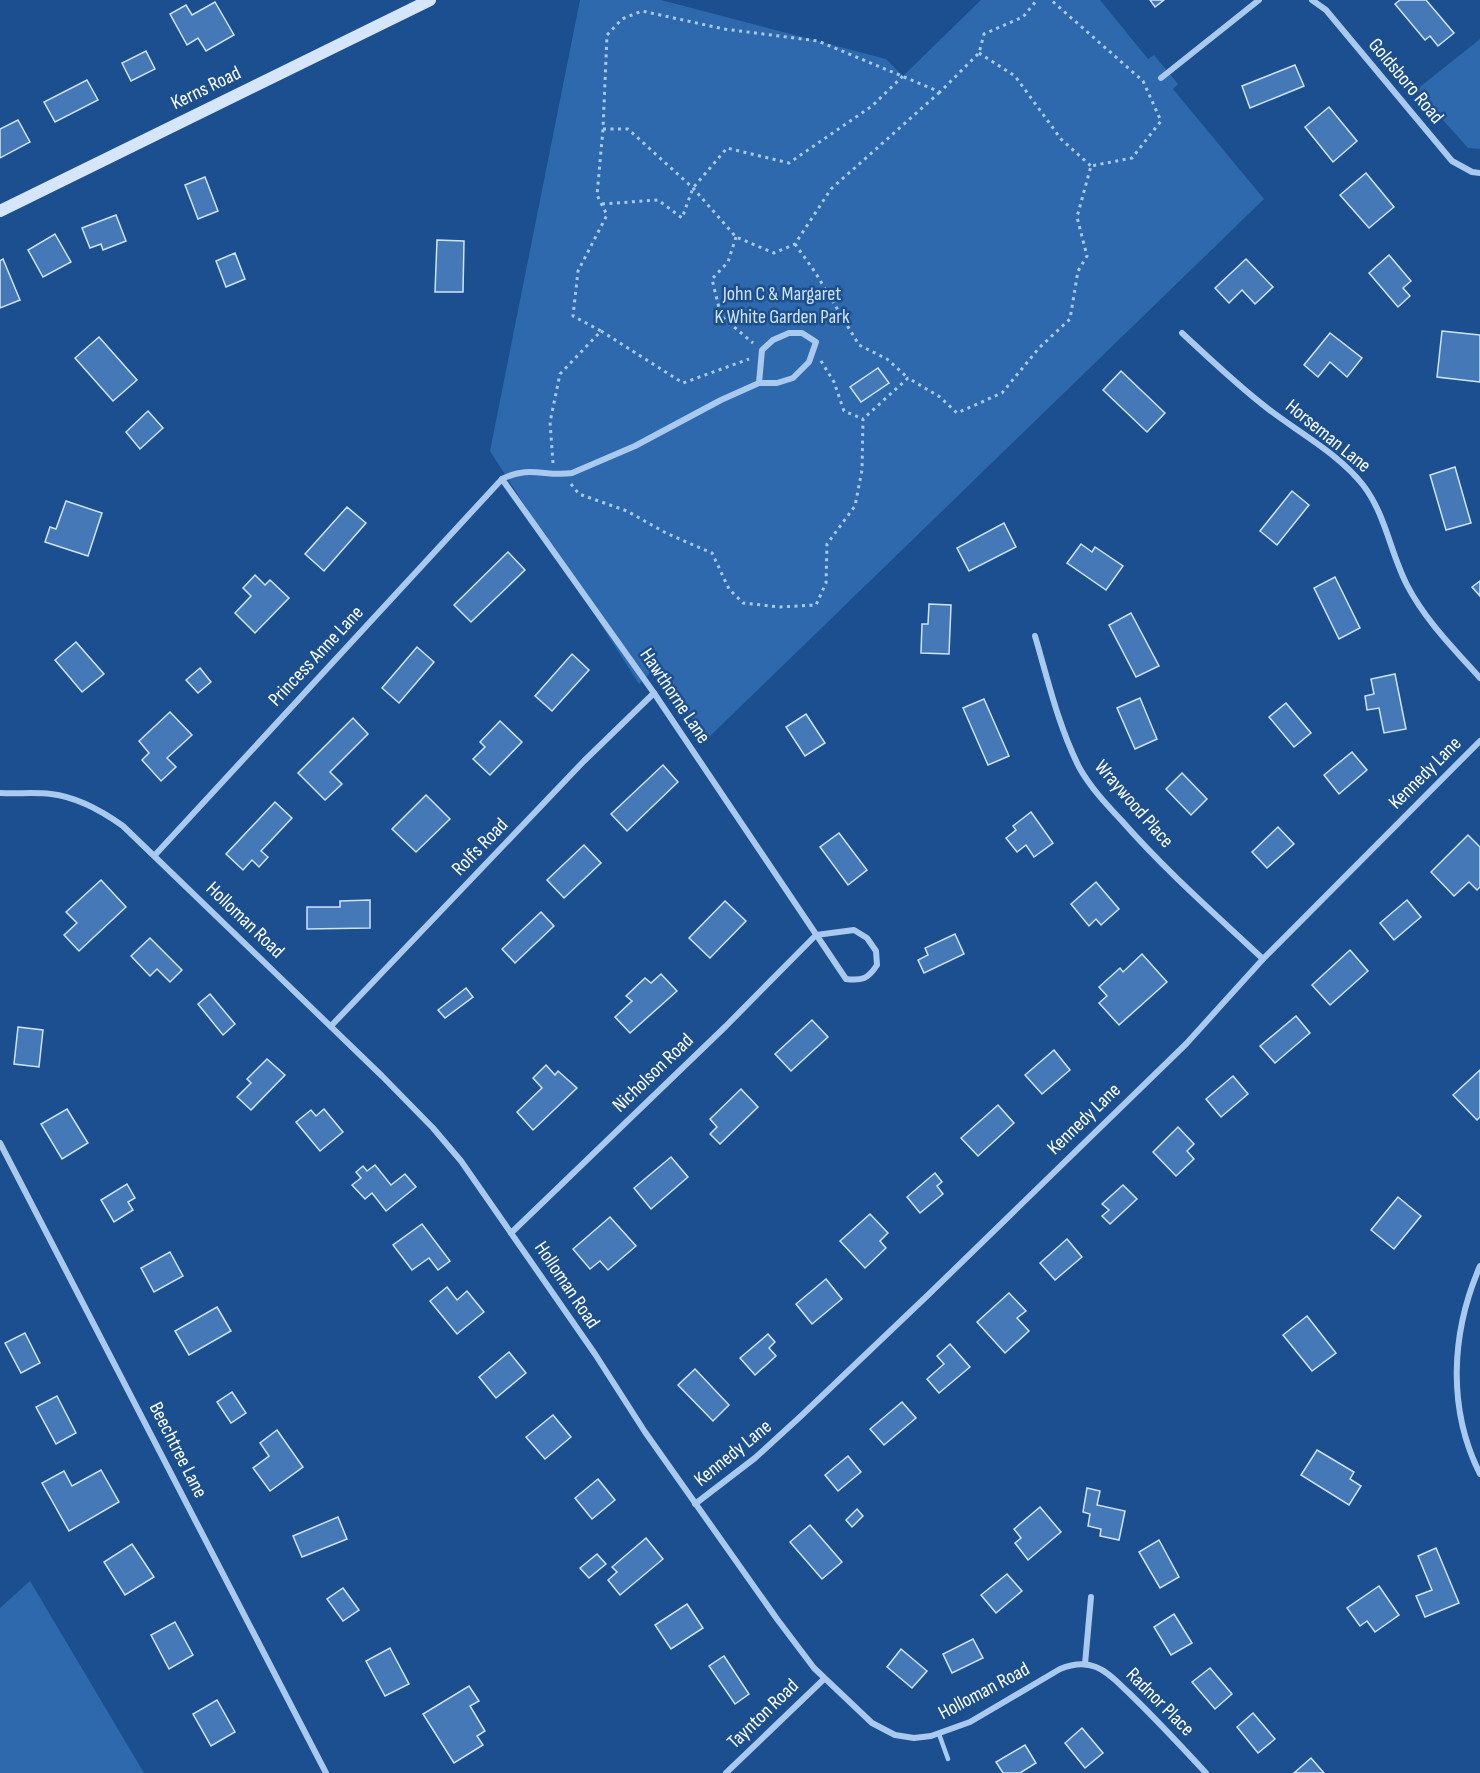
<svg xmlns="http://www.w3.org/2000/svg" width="1480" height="1773" font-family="'Sofia Sans Condensed',sans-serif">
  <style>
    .green { fill: #2e69ad }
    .building { fill: #4478b7; stroke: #cfe3fa; stroke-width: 1.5 }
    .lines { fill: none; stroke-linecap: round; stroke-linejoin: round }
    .path { stroke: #a9c9ee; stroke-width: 3; stroke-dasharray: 3 4.5; stroke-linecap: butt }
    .lane { stroke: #a9c9ee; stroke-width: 4.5 }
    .street { stroke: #a9c9ee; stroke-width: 6 }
    .secondary { stroke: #d6e6fa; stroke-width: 12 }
    .labels { text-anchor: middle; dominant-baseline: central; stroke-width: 5; stroke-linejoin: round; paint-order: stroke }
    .street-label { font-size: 20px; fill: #fff; stroke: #1b4f8f }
    .park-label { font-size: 20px; fill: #cfe3fa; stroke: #1b4f8f }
  </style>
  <rect width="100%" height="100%" fill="#1b4f8f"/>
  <g class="green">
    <path d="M580,0H661L886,59L903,76L981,0H1100L1148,59L1154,55L1178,84L1173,89L1264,199L706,740L658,665L639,684L490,451Z"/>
    <path d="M1480,39V149L1468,148L1416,90Z"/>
    <path d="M30,1581L144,1773H0V1608Z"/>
  </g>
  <g class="building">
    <path d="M1150,0H1164L1155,7Z"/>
    <path d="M1400,0H1426L1454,33L1438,46L1430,36L1425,40L1395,4Z"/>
    <path d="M215,2L234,35L206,51L198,38L187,45L170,14L186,5L192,15Z"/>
    <path d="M146,51L155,69L131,81L122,63Z"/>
    <path d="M1295,65L1304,86L1250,108L1242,86Z"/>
    <path d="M87,80L98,100L55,122L44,102Z"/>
    <path d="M1329,107L1357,141L1333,162L1305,127Z"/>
    <path d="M18,120L30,142L0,158V129Z"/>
    <path d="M1366,173L1394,207L1369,228L1340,195Z"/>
    <path d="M205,177L218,211L198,219L185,185Z"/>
    <path d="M116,215L126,241L103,250L101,244L90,248L82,228Z"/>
    <path d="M55,234L71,262L43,277L28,250Z"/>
    <path d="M437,240L464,241L463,292H435Z"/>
    <path d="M235,253L245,279L226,287L216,261Z"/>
    <path d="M1389,255L1411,281L1403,288L1410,296L1398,307L1369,273Z"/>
    <path d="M3,259L20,300L0,308V261Z"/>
    <path d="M1246,259L1273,287L1255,304L1242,290L1229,303L1215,288Z"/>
    <path d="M1442,331L1480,335V382L1437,377Z"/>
    <path d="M1330,333L1362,358L1347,377L1330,362L1318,377L1304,365Z"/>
    <path d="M99,337L137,380L113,401L75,358Z"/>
    <path d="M878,368L889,383L861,402L850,387Z"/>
    <path d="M1121,371L1165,413L1147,432L1103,390Z"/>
    <path d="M148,411L163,428L140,449L126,432Z"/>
    <path d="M1455,467L1471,523L1446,530L1430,475Z"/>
    <path d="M1292,491L1309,505L1277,545L1260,531Z"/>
    <path d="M66,501L102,513L88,556L45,542L50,527L56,529Z"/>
    <path d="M347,507L366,523L324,571L305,554Z"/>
    <path d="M1004,523L1016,547L969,571L957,548Z"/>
    <path d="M1081,544L1092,552L1095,547L1123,566L1106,590L1067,563Z"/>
    <path d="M508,552L525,570L471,622L454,605Z"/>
    <path d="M255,575L265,585L270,580L289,598L255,633L235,613L251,596L243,588Z"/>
    <path d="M1335,577L1360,628L1339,639L1314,588Z"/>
    <path d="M1480,581V596L1472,587Z"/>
    <path d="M929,604L951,605L949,654L921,653L922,624H928Z"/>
    <path d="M1131,613L1159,666L1136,677L1109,625Z"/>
    <path d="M76,642L104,674L82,692L55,660Z"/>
    <path d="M417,647L434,662L399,703L382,688Z"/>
    <path d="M572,654L589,670L552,711L535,696Z"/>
    <path d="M200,668L211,682L198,693L186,680Z"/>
    <path d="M1395,674L1406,729L1384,733L1379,708L1367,710L1365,696L1374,694L1371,679Z"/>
    <path d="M1140,698L1157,739L1135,749L1117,708Z"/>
    <path d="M984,699L1009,756L988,765L963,708Z"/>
    <path d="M1286,703L1311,733L1294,747L1269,717Z"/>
    <path d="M170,712L192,735L167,758L176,767L161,781L142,760L149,753L139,741Z"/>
    <path d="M806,714L825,743L805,756L786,727Z"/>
    <path d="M353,718L368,734L330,772L342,784L325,800L298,773Z"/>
    <path d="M500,721L522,742L490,775L473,759L485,747L480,742Z"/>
    <path d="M1352,752L1367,770L1339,794L1324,775Z"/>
    <path d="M663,765L678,782L627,831L611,814Z"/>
    <path d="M1182,773L1207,799L1191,815L1166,789Z"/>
    <path d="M426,795L450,819L416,852L392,829Z"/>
    <path d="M275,802L292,818L261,851L268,857L259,867L252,860L243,870L226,854Z"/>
    <path d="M1031,812L1053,843L1034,857L1026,845L1017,852L1006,838L1016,830L1013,826Z"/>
    <path d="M1278,827L1294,844L1267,868L1252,852Z"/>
    <path d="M839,833L867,870L848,885L820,847Z"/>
    <path d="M1468,835L1480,847V887L1477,890L1469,882L1454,896L1431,872Z"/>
    <path d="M584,845L601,863L564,898L547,880Z"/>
    <path d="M101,880L126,907L79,951L64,935L77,923L66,912Z"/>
    <path d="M1096,882L1119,909L1101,925L1096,919L1089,926L1071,904Z"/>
    <path d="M370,900V928L307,929V907H340V901Z"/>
    <path d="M1407,900L1421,917L1394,940L1380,923Z"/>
    <path d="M725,901L746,921L710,958L689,938Z"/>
    <path d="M541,912L554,926L515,963L502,949Z"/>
    <path d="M955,934L964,954L924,973L918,960L928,955L925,948Z"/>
    <path d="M150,938L182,970L170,982L157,969L150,976L131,956Z"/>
    <path d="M1350,950L1368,971L1330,1005L1312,985Z"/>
    <path d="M1142,954L1167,982L1119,1025L1099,1003L1107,996L1099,987L1120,968L1123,972Z"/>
    <path d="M661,974L677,991L630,1033L615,1017L632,1001L626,996L645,978L651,983Z"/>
    <path d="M466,988L473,997L445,1018L438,1010Z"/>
    <path d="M210,994L235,1024L223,1035L198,1004Z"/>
    <path d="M1296,1016L1310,1033L1275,1063L1260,1046Z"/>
    <path d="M812,1020L828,1037L791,1071L775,1054Z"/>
    <path d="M18,1027L43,1030L39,1067L14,1064Z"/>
    <path d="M1054,1050L1070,1070L1042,1094L1025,1075Z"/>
    <path d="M267,1059L285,1075L251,1110L237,1097L251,1083L247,1079Z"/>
    <path d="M546,1065L555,1075L558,1071L577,1088L533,1130L517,1112L542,1088L533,1078Z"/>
    <path d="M1480,1070V1117L1477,1120L1453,1095Z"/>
    <path d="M1233,1076L1248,1094L1221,1117L1206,1099Z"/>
    <path d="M741,1089L758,1107L720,1144L710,1134L717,1127L710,1119Z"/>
    <path d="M998,1105L1014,1123L978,1156L961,1138Z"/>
    <path d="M67,1109L88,1143L62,1159L41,1124Z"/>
    <path d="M324,1109L343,1132L320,1151L296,1122L311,1110L316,1116Z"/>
    <path d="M1178,1127L1194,1144L1187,1151L1194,1159L1176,1176L1153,1152Z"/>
    <path d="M671,1157L688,1177L651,1209L634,1188Z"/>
    <path d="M375,1165L391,1185L405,1174L416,1187L386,1211L372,1193L365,1199L352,1185L361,1178L356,1172L363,1166L367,1171Z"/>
    <path d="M935,1173L942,1182L937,1186L943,1194L920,1213L907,1197Z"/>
    <path d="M127,1184L135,1198L128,1202L133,1210L114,1222L101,1200Z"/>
    <path d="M1123,1185L1137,1199L1110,1224L1102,1216L1109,1210L1102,1204Z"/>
    <path d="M1398,1197L1421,1216L1394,1249L1371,1230Z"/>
    <path d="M870,1214L888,1233L880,1241L886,1248L865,1268L840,1241Z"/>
    <path d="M610,1217L636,1246L608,1270L600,1261L590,1269L573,1249Z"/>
    <path d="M422,1224L450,1261L438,1270L429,1258L412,1270L393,1245Z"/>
    <path d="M1067,1239L1082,1257L1055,1280L1040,1263Z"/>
    <path d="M170,1252L183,1276L154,1292L141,1268Z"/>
    <path d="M826,1279L842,1299L812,1324L796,1304Z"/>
    <path d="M447,1287L457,1300L467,1291L484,1312L457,1334L430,1301Z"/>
    <path d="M1009,1293L1026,1311L1017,1318L1029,1331L1005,1353L977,1322Z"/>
    <path d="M217,1307L231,1331L189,1355L175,1331Z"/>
    <path d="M1307,1316L1336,1353L1312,1371L1283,1335Z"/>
    <path d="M25,1333L40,1363L21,1373L5,1343Z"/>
    <path d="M768,1334L775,1342L769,1348L776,1356L755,1375L740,1358Z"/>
    <path d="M950,1344L970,1367L939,1393L927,1379L944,1364L937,1356Z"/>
    <path d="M509,1352L526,1373L496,1398L479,1377Z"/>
    <path d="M695,1369L729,1405L713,1421L678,1385Z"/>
    <path d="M232,1392L246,1413L231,1423L217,1402Z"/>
    <path d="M57,1396L76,1433L56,1444L36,1407Z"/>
    <path d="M902,1402L916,1418L884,1445L870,1429Z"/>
    <path d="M553,1415L571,1437L545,1459L526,1437Z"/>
    <path d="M277,1430L303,1467L270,1491L253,1468L269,1456L260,1443Z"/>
    <path d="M1317,1450L1354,1472L1350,1479L1361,1486L1349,1505L1301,1475Z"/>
    <path d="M848,1456L861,1472L838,1491L825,1475Z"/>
    <path d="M101,1470L119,1502L69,1531L42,1483L64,1471L72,1486Z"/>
    <path d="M598,1479L615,1500L592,1519L575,1498Z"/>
    <path d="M1087,1488L1100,1491L1097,1505L1125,1511L1119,1540L1100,1536L1101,1529L1088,1526L1090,1514L1083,1512Z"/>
    <path d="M1040,1507L1061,1532L1028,1560L1015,1543L1021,1538L1014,1529Z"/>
    <path d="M857,1509L863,1516L852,1527L846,1520Z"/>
    <path d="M338,1517L347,1539L302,1557L293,1536Z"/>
    <path d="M810,1525L842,1562L822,1579L790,1542Z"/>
    <path d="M646,1538L663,1559L620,1595L608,1580L617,1572L612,1567Z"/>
    <path d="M1159,1540L1179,1577L1160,1588L1139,1552Z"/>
    <path d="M132,1544L154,1577L125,1595L104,1562Z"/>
    <path d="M1436,1548L1459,1603L1425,1617L1416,1596L1432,1590L1418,1556Z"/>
    <path d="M597,1554L606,1564L589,1578L580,1568Z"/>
    <path d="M1007,1574L1022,1591L996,1613L981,1595Z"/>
    <path d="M1379,1586L1399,1615L1375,1632L1367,1621L1360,1626L1347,1608Z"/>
    <path d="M343,1588L359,1610L343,1621L327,1599Z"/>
    <path d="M687,1604L703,1628L671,1649L655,1625Z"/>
    <path d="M1174,1614L1192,1643L1171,1655L1154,1627Z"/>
    <path d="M175,1622L193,1655L169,1669L151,1635Z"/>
    <path d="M973,1639L983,1658L952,1673L943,1654Z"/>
    <path d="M390,1648L409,1684L385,1696L366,1661Z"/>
    <path d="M901,1649L927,1671L912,1688L887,1667Z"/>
    <path d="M724,1656L749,1694L735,1704L709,1666Z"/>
    <path d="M1210,1668L1232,1694L1215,1709L1192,1682Z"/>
    <path d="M469,1686L479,1701L470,1706L485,1731L477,1736L483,1745L454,1763L423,1714Z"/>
    <path d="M217,1700L235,1732L211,1746L193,1714Z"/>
    <path d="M1253,1713L1275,1739L1258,1753L1237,1727Z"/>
    <path d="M1082,1728L1103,1753L1085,1768L1065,1743Z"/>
    <path d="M1025,1745L1036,1763L1020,1773H1003L996,1762Z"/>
    <path d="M1311,1758L1324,1773H1294Z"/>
  </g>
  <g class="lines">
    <g class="path">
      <path d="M979,53L1015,76L1061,139L1091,166"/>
      <path d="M603,129H628L693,188L736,237L774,253L795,244L831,189L940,92"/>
      <path d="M602,204L658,200L682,218L693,188L727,148L789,163L872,106L903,76"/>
      <path d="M736,237L728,262L712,279L721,316L753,343"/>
      <path d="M795,244L815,272L859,345L887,359L908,378"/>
      <path d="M601,331L683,383L749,359"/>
      <path d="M821,361L834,382L844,411L863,419"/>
      <path d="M553,463L550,422L560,374L601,331L573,316L578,271L607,215L597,195L603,129L607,35L622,19L642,11L724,29L818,41L940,92L979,53L984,34L1023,17L1037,0"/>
      <path d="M571,484L579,494L627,511L666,533L712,553L729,589L743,603L780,607L816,605L826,583L827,544L855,506L862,470L863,419L908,378L940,397L957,413L1002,393L1039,348L1070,319L1078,271L1087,256L1077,217L1091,166L1132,158L1161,121L1143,81L1051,0"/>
    </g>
    <path class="lane" d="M939,1734L948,1759"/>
    <g class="street">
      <path d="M1312,0L1326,10L1452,161L1472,172L1480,173"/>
      <path d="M1161,78L1259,0"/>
      <path d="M1182,333C1210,359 1237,385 1267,408C1299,433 1338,453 1363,485C1386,515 1390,552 1407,585C1425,620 1454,649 1480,678"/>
      <path d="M502,479L654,693L846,979C862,981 868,979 877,965L876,951L867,938L854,930L816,935L726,1026L511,1233"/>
      <path d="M1035,636C1048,680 1058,725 1079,767C1090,787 1106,804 1122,821C1165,870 1215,914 1263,959"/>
      <path d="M0,793C17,794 35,792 51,794C78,797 102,811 123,826L382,1076L433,1128L461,1161L595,1354L645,1432L777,1619L814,1668L872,1723L895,1735L914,1738L931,1736L970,1722L1060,1669C1072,1664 1084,1662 1096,1667C1109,1672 1119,1684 1129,1693C1156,1719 1181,1746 1206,1773"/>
      <path d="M155,855L502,479C530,465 545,477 572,473L635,446L721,400L759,383H777L793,378L809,362L816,342L802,333H789L773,340L762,350L759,383"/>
      <path d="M331,1026L584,761L654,693"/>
      <path d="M0,1143L326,1773"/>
      <path d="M1480,1266C1451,1333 1447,1408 1480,1474"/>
      <path d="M695,1504L755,1458L801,1416L928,1295L1186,1044L1263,959L1480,741"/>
      <path d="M1085,1664L1091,1597"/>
      <path d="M726,1773L824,1679"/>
    </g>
    <path class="secondary" d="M0,211L430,0"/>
  </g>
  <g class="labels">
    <g class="street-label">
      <text transform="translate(1406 81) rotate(50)">Goldsboro Road</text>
      <text transform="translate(206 88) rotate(-26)">Kerns Road</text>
      <text transform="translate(1328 436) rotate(39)">Horseman Lane</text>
      <text transform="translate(316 656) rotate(-47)">Princess Anne Lane</text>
      <text transform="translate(675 696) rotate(56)">Hawthorne Lane</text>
      <text transform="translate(1425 773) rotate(-45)">Kennedy Lane</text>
      <text transform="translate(1134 804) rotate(49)">Wraywood Place</text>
      <text transform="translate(480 847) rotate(-46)">Rolfs Road</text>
      <text transform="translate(245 920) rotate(44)">Holloman Road</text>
      <text transform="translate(653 1073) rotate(-44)">Nicholson Road</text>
      <text transform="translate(1084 1119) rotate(-44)">Kennedy Lane</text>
      <text transform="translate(567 1285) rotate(56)">Holloman Road</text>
      <text transform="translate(178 1450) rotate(63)">Beechtree Lane</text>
      <text transform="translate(733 1453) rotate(-39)">Kennedy Lane</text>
      <text transform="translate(984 1691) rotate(-28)">Holloman Road</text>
      <text transform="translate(1160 1702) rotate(45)">Radnor Place</text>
      <text transform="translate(763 1714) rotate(-44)">Taynton Road</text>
    </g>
    <g class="park-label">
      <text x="782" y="294">John C &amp; Margaret<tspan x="782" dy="23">K White Garden Park</tspan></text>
    </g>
  </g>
</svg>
